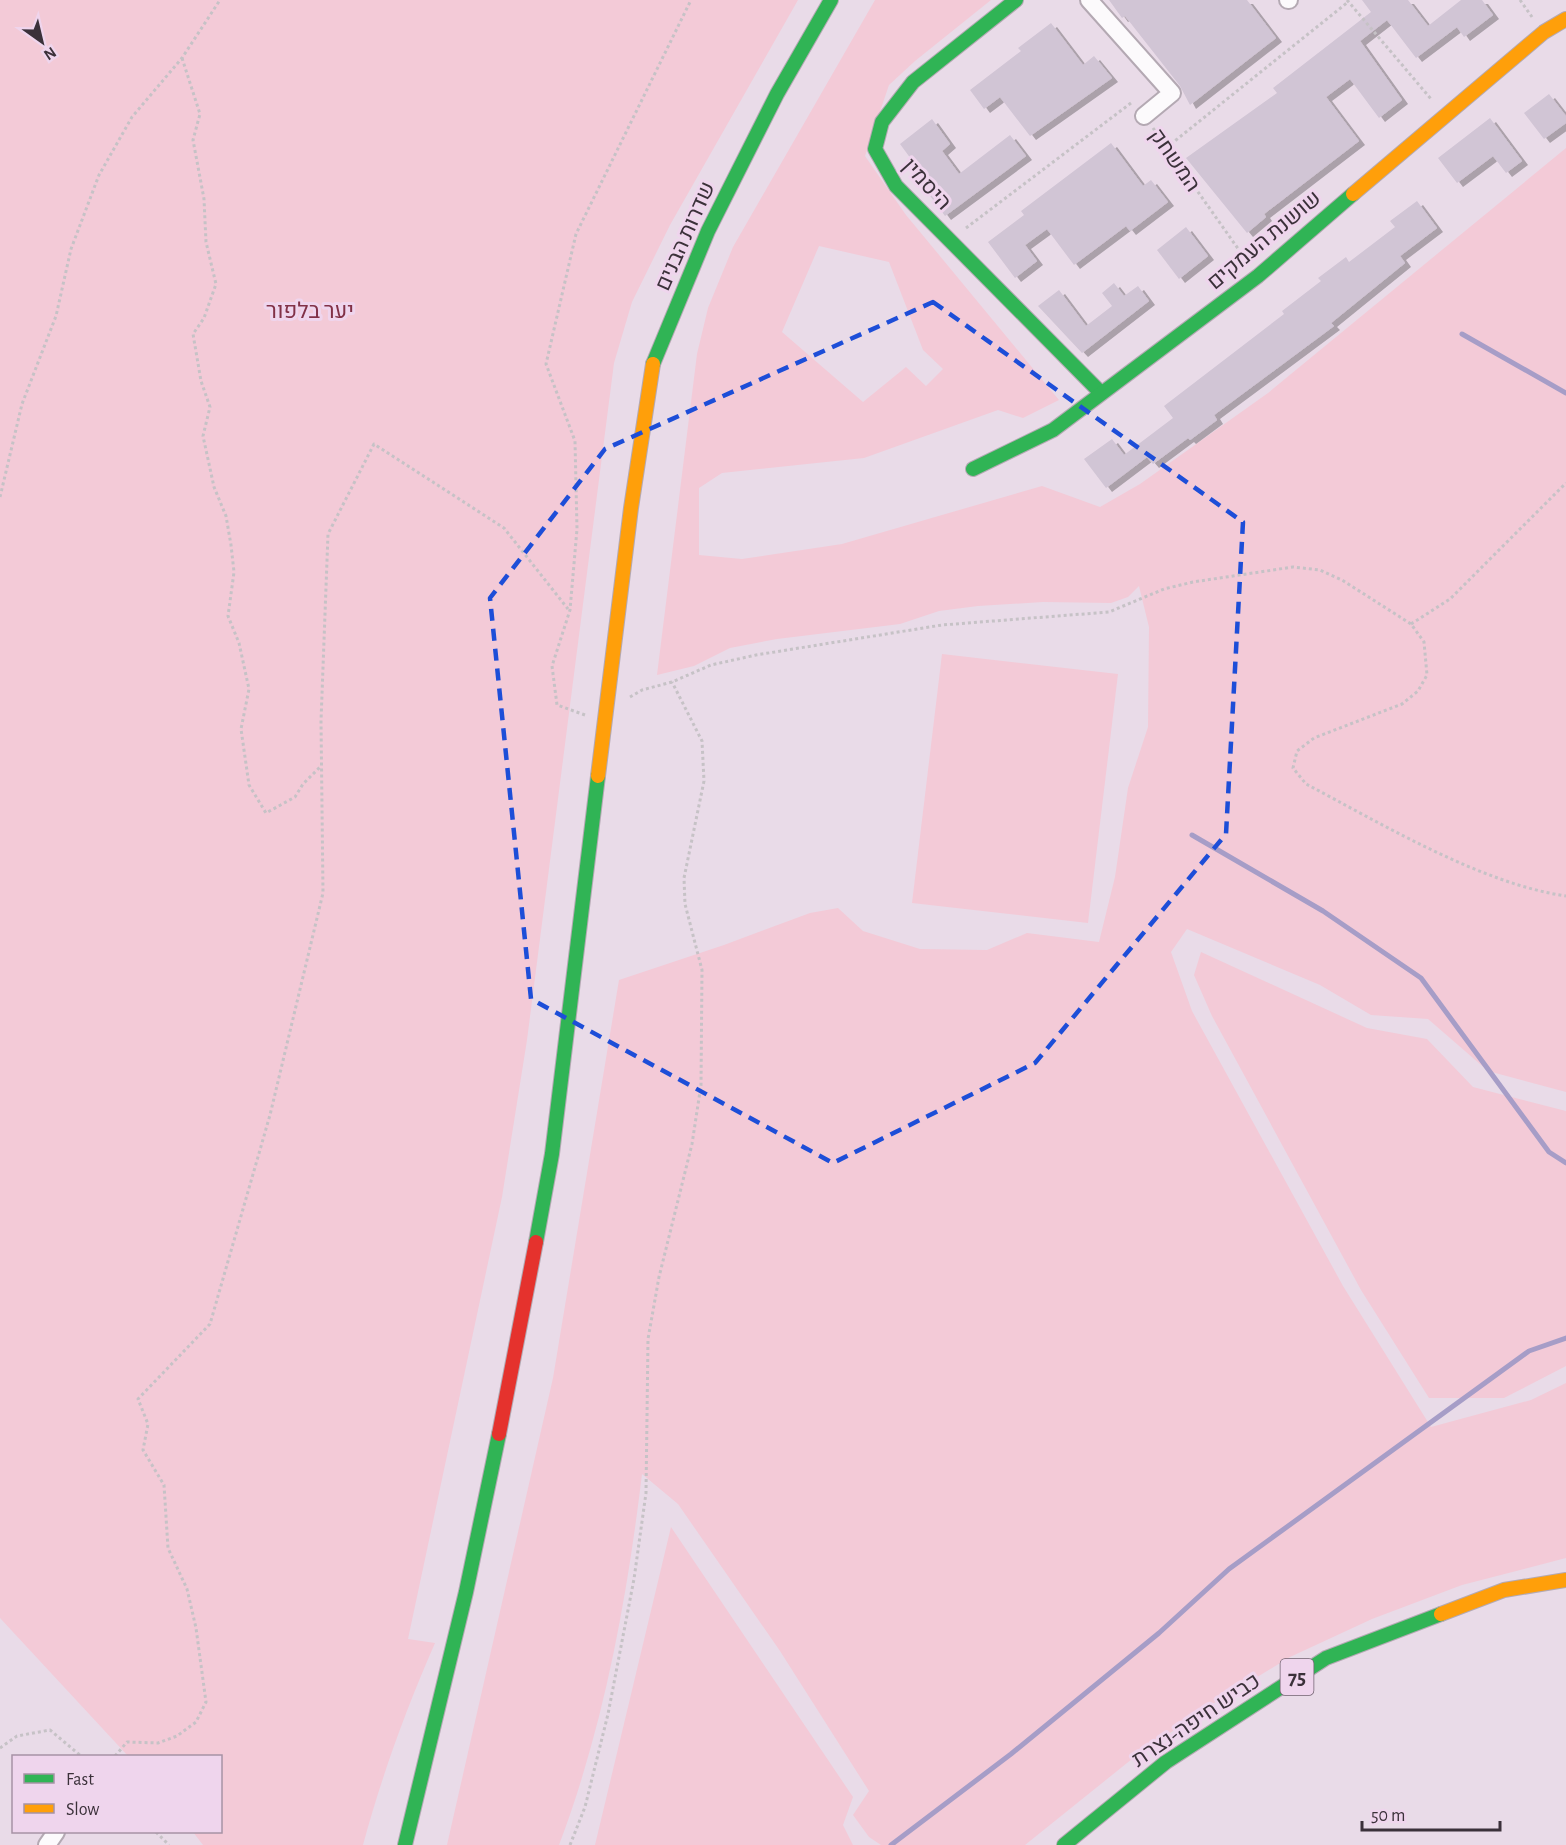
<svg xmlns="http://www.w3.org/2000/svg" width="1566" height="1845" font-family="'Alegreya Sans',Heebo,sans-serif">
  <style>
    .green { fill: #f3cad7; fill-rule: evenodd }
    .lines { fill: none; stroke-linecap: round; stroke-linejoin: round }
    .stream { stroke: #a69dc7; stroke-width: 5 }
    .building { fill: #d1c5d5; filter: url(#shadow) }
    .street-casing { stroke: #b4a9b3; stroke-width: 20 }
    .fast-casing { stroke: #b4a9b3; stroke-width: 16 }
    .slow-casing { stroke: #b4a9b3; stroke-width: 16 }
    .jam-casing { stroke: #b4a9b3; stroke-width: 16 }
    .path { stroke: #c6c2c6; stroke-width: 3; stroke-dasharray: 3 3; stroke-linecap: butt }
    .street { stroke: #fcfafc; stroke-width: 16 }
    .fast { stroke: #30b455; stroke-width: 14 }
    .slow { stroke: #ff9f0a; stroke-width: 14 }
    .jam { stroke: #e5322d; stroke-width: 14 }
    .marked { fill: none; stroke: #1d4ed8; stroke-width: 4.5; stroke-dasharray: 12 8; stroke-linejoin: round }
    .labels { text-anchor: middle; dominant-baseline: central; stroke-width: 6; stroke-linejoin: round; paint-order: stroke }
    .shield { fill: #efd5ed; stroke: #716270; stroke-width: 1.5 }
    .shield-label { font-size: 21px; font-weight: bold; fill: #3b313a }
    .street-label { font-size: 22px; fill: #3b313a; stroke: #efd5ed }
    .park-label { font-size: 22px; fill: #813147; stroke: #efd5ed }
  </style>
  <defs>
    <filter id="shadow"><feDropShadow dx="6" dy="4" stdDeviation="0" flood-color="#0004"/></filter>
  </defs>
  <rect width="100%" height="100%" fill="#e9dbe8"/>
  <g class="green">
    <path d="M0,0H798L670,225L632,302L614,363L527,1040L502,1197L408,1639L435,1643C406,1709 382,1775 363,1845H203L193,1832H220V1756H128L0,1618Z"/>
    <path d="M875,0H991L915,61L889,85L865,156L906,215L1059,400L1023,418L998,410L864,458L722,473L699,488V555L742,559L842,544L1042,486L1100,507L1140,484L1268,393L1566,148V1092L1488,1071L1428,1019L1371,1015L1320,985L1187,929L1171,952L1192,1011L1343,1286L1431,1427L1531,1400L1566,1383V1558L1462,1585L1372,1619L1290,1657L1211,1705L1132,1759L1025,1845H881L869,1837L853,1815L869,1791L780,1651L678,1504L642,1474C627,1599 604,1726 559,1845H447L553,1378L619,980L724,945L810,913L838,908L863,931L920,949L987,950L1027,933L1099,942L1115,877L1128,788L1148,727L1149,627L1139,586L1128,597L1111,603L1043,602L978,606L939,611L900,624L777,639L730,648L694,666L657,675L697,354L708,308L733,247ZM819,246L889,262L923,350L943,369L926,386L906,367L863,402L782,332Z"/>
    <path d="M942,654L1118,674L1088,923L912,903Z"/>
    <path d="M1201,952L1367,1028L1427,1039L1473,1087L1566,1111V1366L1504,1398H1429L1361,1290L1212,1016L1194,975Z"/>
    <path d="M671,1527L853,1797L843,1825L853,1845H595Z"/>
  </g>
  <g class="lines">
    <g class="stream">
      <path d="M1462,334L1566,393"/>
      <path d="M1192,835L1323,911L1421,978L1549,1152L1566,1163"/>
      <path d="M891,1845L1011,1754L1159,1633L1229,1569L1529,1351L1566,1338"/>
    </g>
  </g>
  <g class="building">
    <path d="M1109,0H1247L1276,38L1190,105L1180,86L1125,16L1122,18Z"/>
    <path d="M1362,0H1408L1428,26L1461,0H1482L1493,15L1464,37L1457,27L1416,58L1387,20L1360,41L1402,100L1379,118L1350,79L1326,97L1359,141L1264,214L1266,217L1247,233L1186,158L1277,93L1273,88L1371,12Z"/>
    <path d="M1051,23L1083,65L1094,56L1112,78L1030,136L1000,97L984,109L970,90L1021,51L1018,48Z"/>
    <path d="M1549,94L1566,116V123L1544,139L1524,113Z"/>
    <path d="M1490,118L1522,161L1506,173L1493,156L1457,183L1438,158Z"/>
    <path d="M932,119L950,144L942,151L959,174L1010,135L1026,156L945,216L928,193L933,189L900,144Z"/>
    <path d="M1111,143L1143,186L1151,180L1168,202L1130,231L1126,226L1074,265L1047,229L1025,245L1037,261L1015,278L988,242L1024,215L1021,211Z"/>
    <path d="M1417,201L1437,228L1400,256L1405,263L1331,323L1334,326L1214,415L1217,420L1190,440L1188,438L1153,464L1147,457L1106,488L1084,459L1112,439L1124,455L1173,418L1164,406L1284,314L1282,311L1321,281L1318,278L1346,257L1349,262L1395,227L1390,221Z"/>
    <path d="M1186,227L1208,256L1179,279L1157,250Z"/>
    <path d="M1114,283L1124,296L1138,286L1149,301L1082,353L1038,306L1059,290L1086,326L1112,306L1102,293Z"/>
  </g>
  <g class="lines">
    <g class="street-casing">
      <g id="street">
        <path d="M1089,0L1172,93L1144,116"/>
        <path d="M1288,0H1289"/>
        <path d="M47,1845L56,1832"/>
      </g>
    </g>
    <g class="fast-casing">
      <g id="fast">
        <path d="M1016,0L913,82L882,122L875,149L896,186L1101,393"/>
        <path d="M653,364L708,231L777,94L831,0"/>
        <path d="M973,469L1053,430L1258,276L1353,194"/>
        <path d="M536,1242L552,1154L598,776"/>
        <path d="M405,1845L466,1592L499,1434"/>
        <path d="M1064,1845L1166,1762L1326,1658L1441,1614"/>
      </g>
    </g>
    <g class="slow-casing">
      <g id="slow">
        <path d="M1353,194L1544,32L1566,19"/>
        <path d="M598,776L631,508L653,364"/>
        <path d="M1441,1614L1504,1590L1566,1580"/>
      </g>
    </g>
    <g class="jam-casing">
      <path id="jam" d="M499,1434L536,1242"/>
    </g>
    <g class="path">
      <path d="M1347,0L1431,99"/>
      <path d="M1520,0L1532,17"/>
      <path d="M182,58L200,114L193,140L204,199L206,242L216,284L204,318L193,334L201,381L210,407L203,436L214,487L226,516L231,545L234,572L228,616L239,643L249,689L241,729L249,785L266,813L295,797L303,784L321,766"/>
      <path d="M1153,128L1246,260"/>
      <path d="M1166,148L1348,2"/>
      <path d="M966,228L1131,103"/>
      <path d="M0,497L22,404L56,316L71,249L99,175L132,117L182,58L220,0"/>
      <path d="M1411,624L1450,599L1566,483"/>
      <path d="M630,697L642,690L672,682L711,665L756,655L942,625L1109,612L1164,589L1193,582L1293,567L1320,570L1342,580L1411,624L1424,642L1427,675L1418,691L1402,704L1314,738L1297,751L1293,768L1306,784C1382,824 1482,884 1566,896"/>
      <path d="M585,715L557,705L552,666L570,610L577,529L575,441L546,364L576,234L691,0"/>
      <path d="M0,1748L17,1736L50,1730L81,1756"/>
      <path d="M115,1756L127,1742L158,1743L177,1736L196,1722L206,1702L196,1628L187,1589L168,1548L164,1485L143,1450L148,1424L138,1399L210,1324L270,1115L323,893L321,721L328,534L374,444L504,528L568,609"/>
      <path d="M156,1832L169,1845"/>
      <path d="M570,1845L585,1807L608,1714L634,1579L646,1493L648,1339L659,1277L692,1144L701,1085L702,970L685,904L684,878L704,781L702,741L672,682"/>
    </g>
    <use href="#street" class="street"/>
    <use href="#fast" class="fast"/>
    <use href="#slow" class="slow"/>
    <use href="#jam" class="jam"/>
  </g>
  <path class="marked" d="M933,302L1243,522L1226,834L1035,1063L833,1163L531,999L490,598L605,449Z"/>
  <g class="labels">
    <rect class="shield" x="1280.5" y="1659" width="33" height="36" rx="4.5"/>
    <g class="shield-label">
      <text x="1297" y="1677">75</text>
    </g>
    <g class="street-label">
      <text transform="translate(1175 160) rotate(55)">המשחק</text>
      <text transform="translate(927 184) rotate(48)">היסמין</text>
      <text transform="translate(685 236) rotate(-66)">שדרות הבנים</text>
      <text transform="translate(1264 240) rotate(-40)">שושנת העמקים</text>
      <text transform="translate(1196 1720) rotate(-34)">כביש חיפה-נצרת</text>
    </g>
    <g class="park-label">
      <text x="310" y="311">יער בלפור</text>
    </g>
  </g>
  <rect x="12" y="1755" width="210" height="78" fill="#efd5ed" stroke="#a793a5" stroke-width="1.5"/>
  <rect x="24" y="1774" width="30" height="9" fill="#30b455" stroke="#a793a5" stroke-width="1.5"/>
  <text x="66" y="1785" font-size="18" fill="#3b313a">Fast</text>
  <rect x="24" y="1804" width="30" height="9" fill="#ff9f0a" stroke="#a793a5" stroke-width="1.5"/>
  <text x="66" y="1815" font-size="18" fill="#3b313a">Slow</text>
  <g transform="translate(42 42) rotate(146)" stroke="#efd5ed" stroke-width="4.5" paint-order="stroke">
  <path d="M0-4.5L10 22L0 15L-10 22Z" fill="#3b313a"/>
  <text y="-9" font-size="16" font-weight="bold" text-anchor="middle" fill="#3b313a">N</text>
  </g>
  <path d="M1362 1821v9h138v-9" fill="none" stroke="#3b313a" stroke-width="3"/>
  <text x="1371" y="1821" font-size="18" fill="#3b313a" stroke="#efd5ed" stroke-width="4.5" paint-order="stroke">50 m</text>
</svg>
